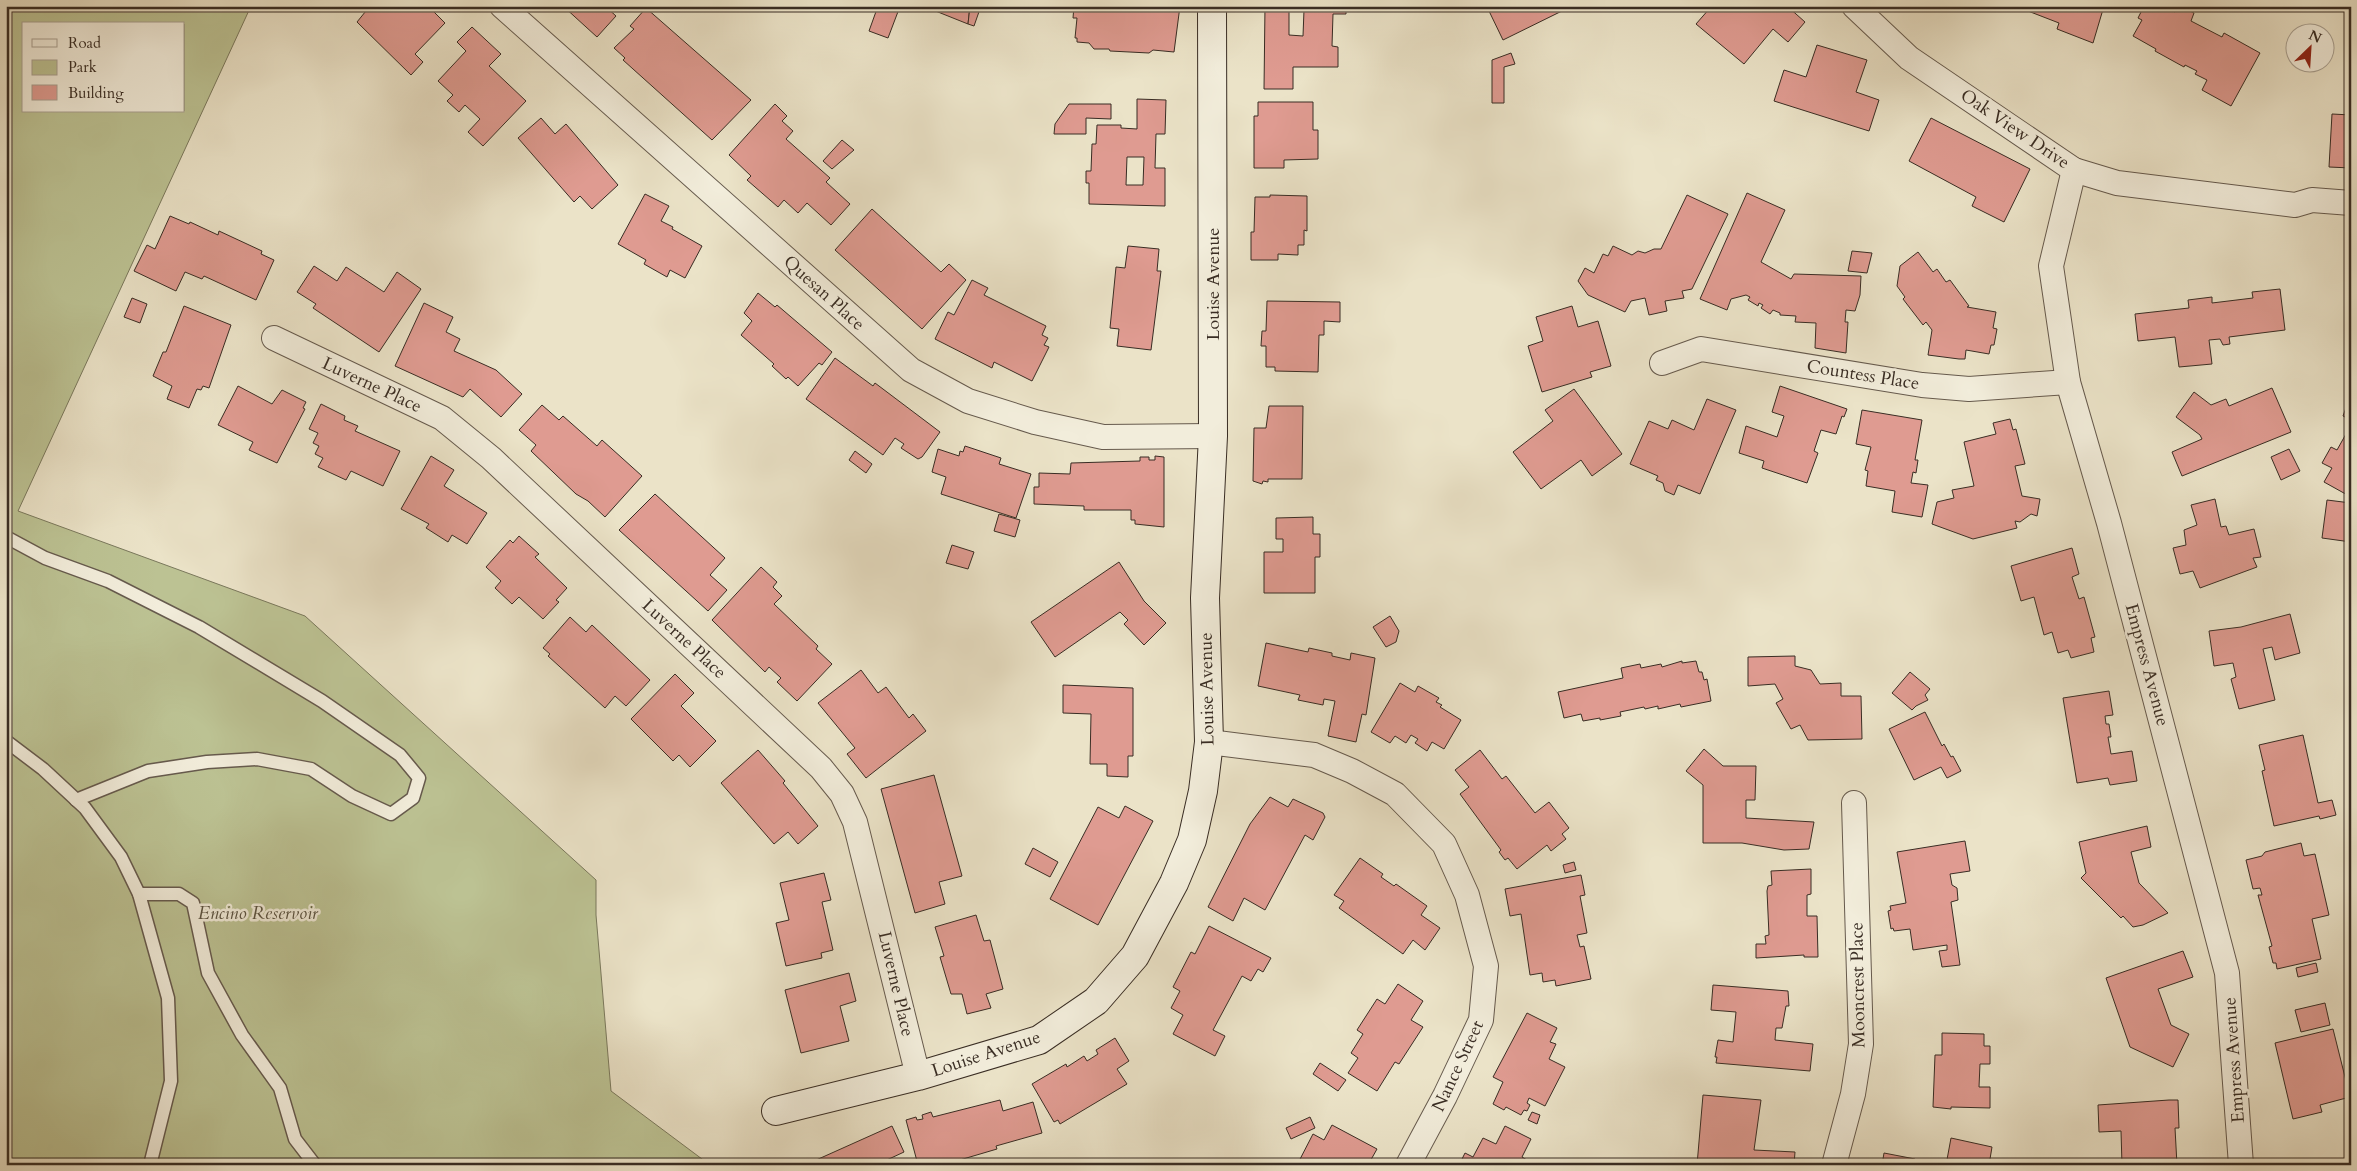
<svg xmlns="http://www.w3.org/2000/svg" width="2357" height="1171" font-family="Cardo,serif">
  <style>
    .green { fill: #bcc293; stroke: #7a785c; fill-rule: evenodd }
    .building { fill: #df9b91; stroke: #392d24; fill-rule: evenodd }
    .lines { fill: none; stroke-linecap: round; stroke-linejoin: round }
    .lane-casing { stroke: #665a4d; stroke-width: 15 }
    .street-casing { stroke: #665a4d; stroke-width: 26 }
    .secondary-casing { stroke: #392d24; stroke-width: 30 }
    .lane { stroke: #f2eddb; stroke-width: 12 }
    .street { stroke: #f2eddb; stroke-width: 24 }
    .secondary { stroke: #f2eddb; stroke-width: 28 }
    .labels { text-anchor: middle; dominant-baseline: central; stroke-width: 5; stroke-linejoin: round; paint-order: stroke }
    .street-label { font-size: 18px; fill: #392d24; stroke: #f2eddb }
    .park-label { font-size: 18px; font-style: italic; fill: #5a5240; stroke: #f2eddb }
  </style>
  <rect width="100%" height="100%" fill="#ebe3c8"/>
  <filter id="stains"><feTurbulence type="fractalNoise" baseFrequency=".004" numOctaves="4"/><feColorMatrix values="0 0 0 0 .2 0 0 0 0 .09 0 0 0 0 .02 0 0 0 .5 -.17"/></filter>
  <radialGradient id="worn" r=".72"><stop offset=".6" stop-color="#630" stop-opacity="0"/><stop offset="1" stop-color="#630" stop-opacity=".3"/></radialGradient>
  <path class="green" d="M6,6H251L18,511L305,616L596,880V915L611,1091L710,1165H6ZM24,24H184V111H24Z"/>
  <g class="building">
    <path d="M370,6H428L445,23L415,54L423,62L411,75L357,22Z"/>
    <path d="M563,6H605L616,16L597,37Z"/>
    <path d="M878,6H891L899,9L888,38L869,31Z"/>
    <path d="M923,6H970L968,24Z"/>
    <path d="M970,6H981L974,26L968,24Z"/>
    <path d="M1074,6H1180L1174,52L1153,50L1149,53L1110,51L1109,49H1094L1089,43L1077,42V38H1075L1077,18H1073Z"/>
    <path d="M1265,6H1346V14H1333L1332,46L1338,47V67H1293V89H1264ZM1289,10H1304L1303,36L1289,35Z"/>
    <path d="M1500,6H1565L1566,9L1503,40L1489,11Z"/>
    <path d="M1708,6H1787L1805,22L1788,42L1773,29L1744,64L1696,24L1710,8Z"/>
    <path d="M2015,6H2104L2093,43L2057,29L2059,23Z"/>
    <path d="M2144,6H2164L2175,12L2178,6H2180L2194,13L2191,21L2222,37L2224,33L2260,53L2231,106L2202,90L2207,80L2195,74L2197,71L2185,65L2184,67L2155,51L2156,49L2133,36L2142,20L2138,18Z"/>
    <path d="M646,8L751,100L712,140L623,60L625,58L614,48L634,29L630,26Z"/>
    <path d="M472,27L501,54L489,66L526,101L483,146L468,132L480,119L465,105L459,112L447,101L453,95L438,81L466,51L457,42Z"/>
    <path d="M1817,45L1867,60L1856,92L1879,100L1869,131L1774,101L1784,70L1806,77Z"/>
    <path d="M1511,53L1515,64L1504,67V103H1492V60Z"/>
    <path d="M1137,99L1166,100L1165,134H1156L1155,168H1165V206L1089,204V183H1086V171H1091L1092,144H1096L1097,125H1121V128L1137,129ZM1127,157H1144L1143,185H1126Z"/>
    <path d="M1258,102H1313V130H1318V159L1284,160V168H1254V116H1258Z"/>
    <path d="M775,104L787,116L782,121L793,131L786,139L830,178L826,182L850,204L831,225L807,203L798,213L784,200L778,207L747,180L751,176L729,155Z"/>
    <path d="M1069,104H1111V119L1086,118V134H1054L1055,124Z"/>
    <path d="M2332,114L2351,115V168L2329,167Z"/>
    <path d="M541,118L555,134L566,124L618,185L592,209L580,196L574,202L518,138Z"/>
    <path d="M1931,118L2030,169L2004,222L1972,206L1976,197L1909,161Z"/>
    <path d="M842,140L854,150L832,169L823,161Z"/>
    <path d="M1747,193L1785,210L1761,262L1791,279L1794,274L1861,276L1860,295L1855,311L1846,310L1845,322H1848L1846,353L1815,348L1816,323L1795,322L1796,316L1780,315V313L1773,310L1770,314L1761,308L1763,305L1759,303L1758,306L1748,300L1750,297L1746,295L1731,299L1727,310L1700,299Z"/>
    <path d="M645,194L669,206L661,221L673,227L672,229L702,246L685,278L670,270L667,277L644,264L646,260L618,244Z"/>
    <path d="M1270,195L1307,196V231L1304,230V245H1298V255L1278,254V260H1251V232H1254L1255,197H1270Z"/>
    <path d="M1687,195L1728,214L1692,289L1682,291L1684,298L1665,301L1667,311L1649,315L1645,298L1631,301L1625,312L1588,295L1578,281L1585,268L1594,273L1603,254L1608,256L1613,246L1632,255L1638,251L1645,253L1654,249H1661Z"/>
    <path d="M872,209L941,272L949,264L966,280L922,329L835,250Z"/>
    <path d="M170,216L189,224L190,222L218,235L219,231L262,251L261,254L274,260L256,300L204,276L202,279L185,272L176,291L134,271L147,245L155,249Z"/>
    <path d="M1128,246L1159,249L1157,271H1161L1151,350L1117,346L1119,329L1110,328L1116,267L1125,268Z"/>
    <path d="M1852,251L1872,253L1867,273L1848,271Z"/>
    <path d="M1918,252L1933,272L1937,269L1946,282L1950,280L1969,306L1967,307L1996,312L1993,328L1997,329L1994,345H1991L1989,354L1966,350L1965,359H1959L1928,355L1932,330L1926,322L1923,325L1903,299L1905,297L1897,286L1900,266Z"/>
    <path d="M314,266L337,281L346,267L384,292L397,272L421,289L379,352L313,308L316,304L297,292Z"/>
    <path d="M972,280L988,288L984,295L1046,326L1042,335L1048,338L1044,345L1049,347L1032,381L994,362L992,368L935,339L948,312L954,315Z"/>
    <path d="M2280,289L2285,330L2229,337L2230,344L2223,345L2220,339L2209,340L2212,364L2179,367L2175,337L2138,341L2135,314L2189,308L2188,300L2212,297V303L2253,298L2252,292Z"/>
    <path d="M758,293L775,307L777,305L832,352L822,365L819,363L798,386L788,377L786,379L772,366L774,364L741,335L752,321L744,313Z"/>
    <path d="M132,298L147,304L140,323L124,317Z"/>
    <path d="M1267,301L1340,302V322L1324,321V335H1319L1318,372L1275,371V367H1266V346H1261L1262,331H1266Z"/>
    <path d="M424,303L453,317L446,332L460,339L454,351L496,370L522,394L501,417L470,389L463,397L395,366Z"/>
    <path d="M184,306L231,325L209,388L203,386L201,390L197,389L189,408L167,399L172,386L153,376L163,352H166Z"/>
    <path d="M1572,306L1578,327L1598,321L1611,366L1590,372L1592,377L1542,392L1528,346L1543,341L1536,317Z"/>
    <path d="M835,358L873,386L875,383L940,432L922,457L918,459L901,448L904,444L895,438L883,455L806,399Z"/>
    <path d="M238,386L272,404L282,390L306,402L303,408L305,409L277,463L249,450L253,442L218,425Z"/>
    <path d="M1780,386L1847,409L1844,417L1842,416L1836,434L1821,430L1814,451L1818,453L1807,483L1762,468L1764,461L1739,453L1746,426L1777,437L1784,416L1772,412Z"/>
    <path d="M2272,388L2291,432L2182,476L2172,452L2202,439L2200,435L2176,417L2194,392L2211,405L2226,399L2229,406Z"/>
    <path d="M1574,389L1622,454L1592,476L1581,460L1541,489L1513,452L1553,421L1545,410Z"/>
    <path d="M2351,394V420L2343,416Z"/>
    <path d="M1707,399L1736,410L1700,494L1678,485L1674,495L1665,491L1663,483L1656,480L1658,476L1630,464L1649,421L1668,429L1672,420L1694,430Z"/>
    <path d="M321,404L345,416L344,420L358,426L355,431L400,451L383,486L351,471L346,480L318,467L323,458L315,454L319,446L313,443L318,433L309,429Z"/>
    <path d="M542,405L559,420L563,416L597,446L602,440L642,476L605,517L588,501L576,494L531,451L536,445L519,430Z"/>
    <path d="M1269,406H1303L1302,479H1268V482L1263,481L1262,484L1253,481L1254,428H1266Z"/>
    <path d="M1862,410L1922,420L1915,460H1918L1916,473L1913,472L1911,483L1928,485L1922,517L1892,512L1895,491L1866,486L1868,471L1865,470L1871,447L1856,444Z"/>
    <path d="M2010,419L2013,430L2016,429L2025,464L2015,466L2022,496L2040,499L2037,516L2031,514L2020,522L2015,521L2017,528L1973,539L1932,524L1937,502L1954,498L1952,490L1974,486L1964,442L1996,434L1993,423Z"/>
    <path d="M2351,425V497L2324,482L2332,468L2322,463L2331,447L2337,450Z"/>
    <path d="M965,446L1001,458L999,464L1031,474L1016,518L941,494L946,477L932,472L938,449L959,456L960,451L963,452Z"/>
    <path d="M2289,449L2300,471L2281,480L2271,457Z"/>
    <path d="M855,451L872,464L866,473L849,460Z"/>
    <path d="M431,456L454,470L444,486L487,513L467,544L452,535L448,542L426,528L429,524L401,509Z"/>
    <path d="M1155,456L1164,457V527L1135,524V520H1131V510H1084V506L1034,504V487H1039V473L1070,474L1071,463L1140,461V457H1149V460H1155Z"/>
    <path d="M655,494L725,558L710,575L727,590L708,611L619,530Z"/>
    <path d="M2215,499L2221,527L2226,526L2229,535L2254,529L2261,557L2253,558L2257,567L2200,588L2193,571L2180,574L2173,548L2186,545L2184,530L2197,525L2191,505Z"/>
    <path d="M2327,500L2351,503V542L2322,538Z"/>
    <path d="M999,514L1020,520L1015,537L994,531Z"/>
    <path d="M1313,517V534H1320V557H1315V593H1264V552H1283V539H1276V518Z"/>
    <path d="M519,536L539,554L535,557L567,588L556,600L559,602L543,619L519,597L512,604L495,588L501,581L486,567L510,540L513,543Z"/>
    <path d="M952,545L974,552L968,569L946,563Z"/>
    <path d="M2072,548L2079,574L2072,577L2079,599L2084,597L2095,637L2091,638L2094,652L2071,658L2068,650L2058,653L2052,632L2044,635L2034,597L2021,601L2011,566Z"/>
    <path d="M1119,562L1144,601L1166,623L1144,645L1124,624L1128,620L1120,612L1055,657L1031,622Z"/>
    <path d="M761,567L777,582L773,587L782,596L774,604L818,646L816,649L832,664L797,701L777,682L781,678L769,667L765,672L712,620Z"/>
    <path d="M2290,614L2300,653L2275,660L2272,647L2263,649L2275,700L2239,709L2231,679L2236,677L2233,663L2214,666L2209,631L2241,627Z"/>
    <path d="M1390,616L1399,631L1396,642L1386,647L1373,627Z"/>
    <path d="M570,617L586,632L592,625L650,680L626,706L615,696L605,708L548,656L550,654L543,648Z"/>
    <path d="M1266,643L1308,652L1309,648L1332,653V656L1350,660L1351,653L1375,658L1366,715L1362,714L1356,742L1328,736L1335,701L1324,699L1323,705L1298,700L1300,695L1258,686Z"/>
    <path d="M1795,656V666L1811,670L1820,684L1841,683V696H1861L1862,739L1808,740L1800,725L1791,729L1776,703L1783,699L1775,684L1748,686V657Z"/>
    <path d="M1682,661V663L1696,661L1699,672H1702L1704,680L1707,679L1711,701L1681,707L1680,704L1658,709V706L1645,709L1644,707L1620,712L1621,716L1600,720V718L1583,721L1581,714L1564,718L1558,692L1623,678L1621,668L1640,664L1641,668L1661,664L1662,667Z"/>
    <path d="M861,670L878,693L886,687L909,718L913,714L926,731L866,778L847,754L855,748L818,703Z"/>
    <path d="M1910,672L1930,689L1925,695L1928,700L1916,706L1912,710L1892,693Z"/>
    <path d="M675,674L694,693L681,706L716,741L690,767L679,755L673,761L631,719Z"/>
    <path d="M1400,683L1415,692L1418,686L1439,698L1436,702L1442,705L1440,707L1461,720L1444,749L1432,742L1427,751L1415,743L1418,739L1411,735L1406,743L1395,736L1390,743L1371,732Z"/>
    <path d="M1063,685L1133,688V756H1128V777L1107,776V764H1090L1091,714L1063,713Z"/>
    <path d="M2109,691L2113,715L2105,716L2106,724H2109L2111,737H2108L2111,754L2132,751L2137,781L2110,785L2108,778L2077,783L2063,698Z"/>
    <path d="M1925,712L1942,746L1944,744L1951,757L1953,756L1961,771L1947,778L1941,767L1914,780L1889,729Z"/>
    <path d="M2303,735L2318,803L2332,800L2336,815L2320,819L2319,816L2274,826L2262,771L2265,770L2259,745Z"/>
    <path d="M1704,749L1723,766H1756L1755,800H1746V818L1814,822L1809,849L1784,850L1742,843H1703V785L1686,771Z"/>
    <path d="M758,750L785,781L783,783L818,826L798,844L788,832L774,844L721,783Z"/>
    <path d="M1480,750L1502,779L1506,776L1535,813L1549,802L1569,828L1562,834L1566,839L1551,851L1547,845L1517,869L1508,858L1505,860L1499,852L1501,850L1460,794L1469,787L1455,770Z"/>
    <path d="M934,775L962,876L939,882L945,904L915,913L881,789Z"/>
    <path d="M1270,797L1288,807L1293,799L1323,813L1325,817L1313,840L1305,835L1265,910L1244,898L1233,921L1208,907L1250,824Z"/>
    <path d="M1125,806L1153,821L1098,925L1050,899L1098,807L1119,818Z"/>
    <path d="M2147,826L2151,847L2131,852L2139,883L2168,913L2143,925L2133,927L2123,916L2121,918L2081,878L2086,873L2079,842Z"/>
    <path d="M1965,841L1970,871L1950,874L1952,885L1957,888L1958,900L1951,902L1960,965L1942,967L1939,951L1947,950V945L1913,950L1910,929L1894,931L1893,928L1891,929L1888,911L1891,910L1890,906L1906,903L1897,852Z"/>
    <path d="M2301,843L2304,856L2315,854L2329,915L2312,919L2321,959L2277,969L2276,963H2273L2269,947L2272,946L2258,895H2262L2260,888L2253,889L2246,860L2262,856L2265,852Z"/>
    <path d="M1033,848L1058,862L1050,877L1025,864Z"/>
    <path d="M1360,858L1383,874L1381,877L1394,886L1396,884L1427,906L1421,915L1440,928L1425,950L1413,940L1403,954L1339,908L1344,901L1334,895Z"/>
    <path d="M1574,862L1576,870L1565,873L1563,865Z"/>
    <path d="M1811,869V894L1807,895V916H1817L1818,957H1804V955L1756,958V944H1766L1765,936L1769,935L1767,891L1768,886L1772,885L1771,871Z"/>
    <path d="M824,873L831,900L822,902L833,950L821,953L822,958L786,966L776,923L789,920L780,883Z"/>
    <path d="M1581,875L1585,895L1580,896L1587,933L1577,935L1580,947L1584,946L1591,979L1556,986L1555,980L1543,982L1542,973L1530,975L1521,914L1510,916L1505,889Z"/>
    <path d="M976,915L984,941L990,940L1003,989L986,994L991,1008L967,1014L962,994H951L940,957L944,956L935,927Z"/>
    <path d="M1209,926L1271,958L1263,972L1258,969L1251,981L1242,976L1213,1030L1225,1036L1215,1056L1173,1034L1183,1015L1171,1008L1180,991L1173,987L1191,952L1195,954Z"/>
    <path d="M2183,951L2193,977L2158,989L2171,1025L2189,1034L2173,1067L2130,1047L2106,978Z"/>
    <path d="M2316,963L2318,972L2298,977L2296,968Z"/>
    <path d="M849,973L856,1001L840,1006L849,1041L801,1053L785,990Z"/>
    <path d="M1398,984L1423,1001L1411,1020L1423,1027L1399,1064L1395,1062L1377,1091L1348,1073L1358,1058L1351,1053L1363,1034L1357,1030L1377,999L1385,1004Z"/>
    <path d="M1713,985L1788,991L1789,1006H1786L1782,1028H1776L1775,1040L1813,1044L1810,1071L1716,1063L1717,1057H1715L1718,1040L1733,1042L1736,1012L1711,1010Z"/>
    <path d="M2325,1003L2330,1025L2301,1032L2295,1010Z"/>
    <path d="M1527,1013L1557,1028L1550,1042L1556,1044L1549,1059L1565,1067L1545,1106L1529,1098L1527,1103L1530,1105L1527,1111L1524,1110L1521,1115L1506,1107L1504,1110L1493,1104L1503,1082L1493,1077Z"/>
    <path d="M2333,1029L2350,1097L2320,1105L2322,1112L2293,1119L2275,1043Z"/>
    <path d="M1942,1033L1984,1034V1046H1990V1064H1980L1979,1087H1990V1108L1951,1107V1109L1933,1107L1935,1055H1942Z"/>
    <path d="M1115,1038L1129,1061L1117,1069L1127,1084L1060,1124L1058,1120L1054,1122L1032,1084L1066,1064L1067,1067L1084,1056L1087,1061L1098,1054L1096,1050Z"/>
    <path d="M1320,1063L1346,1080L1338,1091L1313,1074Z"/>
    <path d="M1703,1095L1761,1100L1754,1150L1795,1152L1794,1165H1697Z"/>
    <path d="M1000,1100L1003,1111L1033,1102L1042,1133L996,1146L997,1149L953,1162L954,1165H918L906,1120L916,1117L917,1120L923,1119L922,1115L931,1112L933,1117Z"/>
    <path d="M2169,1100H2178L2179,1128H2175L2177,1165H2122L2121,1131L2099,1132L2098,1105Z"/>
    <path d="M1532,1112L1540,1115L1537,1124L1528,1120Z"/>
    <path d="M1310,1117L1315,1128L1291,1139L1286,1128Z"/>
    <path d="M1332,1125L1377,1149L1368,1165H1297L1313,1134L1324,1140Z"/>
    <path d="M892,1126L904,1152L876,1165H805Z"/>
    <path d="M1505,1126L1531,1139L1522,1157L1535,1165H1459L1465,1153L1473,1157L1483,1138L1496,1144Z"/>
    <path d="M1951,1138L1992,1147L1989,1165H1946Z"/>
    <path d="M1884,1153L1915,1159L1914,1165H1882Z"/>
  </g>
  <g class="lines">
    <g class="lane-casing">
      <g id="lane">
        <path d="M6,537L45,558L108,581L199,627L322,701L400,755L419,778L413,798L391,814L352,796L311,769L257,759L207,762L148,771L76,800"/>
        <path d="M6,741L43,769L85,808L121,857L139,894L168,998L171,1081L150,1165"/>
        <path d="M139,894H179L193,903L208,973L242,1035L280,1088L295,1139L315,1165"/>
      </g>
    </g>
    <g class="street-casing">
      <g id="street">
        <path d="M502,6L911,370L968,401L1035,422L1103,437L1213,436"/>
        <path d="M1854,6L1909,58L2074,170L2117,183L2295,205L2312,200L2351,203"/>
        <path d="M2074,170L2051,266L2068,382L2109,523L2227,973L2241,1165"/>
        <path d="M274,338L442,418L491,458L821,768L842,794L855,822L918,1076"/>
        <path d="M1662,363L1701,349L1922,385L1969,389L2068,382"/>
        <path d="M1209,742L1314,755L1352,771L1395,794L1444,844L1467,895L1486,966L1481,1020L1445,1096L1408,1165"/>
        <path d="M1834,1165L1853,1094L1861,1044L1854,803"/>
      </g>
    </g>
    <g class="secondary-casing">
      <path id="secondary" d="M776,1111L918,1076L1039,1040L1096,1001L1135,956L1174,883L1192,840L1203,791L1209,742L1205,598L1213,436L1212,6"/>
    </g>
    <use href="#lane" class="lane"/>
    <use href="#street" class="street"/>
    <use href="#secondary" class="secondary"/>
  </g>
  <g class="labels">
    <g class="street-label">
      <text transform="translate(2015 129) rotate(34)">Oak View Drive</text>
      <text transform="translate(1213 284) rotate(-90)">Louise Avenue</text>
      <text transform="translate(824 293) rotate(42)">Quesan Place</text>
      <text transform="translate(1863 375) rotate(9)">Countess Place</text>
      <text transform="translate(372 385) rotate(25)">Luverne Place</text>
      <text transform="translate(684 639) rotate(43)">Luverne Place</text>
      <text transform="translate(2147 665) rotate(75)">Empress Avenue</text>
      <text transform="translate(1207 689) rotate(-91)">Louise Avenue</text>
      <text transform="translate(896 984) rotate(77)">Luverne Place</text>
      <text transform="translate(1858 985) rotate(-91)">Mooncrest Place</text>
      <text transform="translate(986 1054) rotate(-18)">Louise Avenue</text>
      <text transform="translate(2234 1060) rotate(-94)">Empress Avenue</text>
      <text transform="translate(1458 1066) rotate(-65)">Nance Street</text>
    </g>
    <g class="park-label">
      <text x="258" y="913">Encino Reservoir</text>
    </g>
  </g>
  <rect width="2357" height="1171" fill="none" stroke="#ebe3c8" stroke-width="25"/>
  <rect x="8" y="8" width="2342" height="1156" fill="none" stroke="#392d24" stroke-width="2.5"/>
  <rect x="12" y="12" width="2332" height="1146" fill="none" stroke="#392d24"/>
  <rect x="22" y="22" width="162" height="90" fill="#f2eddb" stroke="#a8a092"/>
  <rect x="32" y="39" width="25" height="8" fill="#f2eddb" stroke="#a8a092"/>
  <text x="68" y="48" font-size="15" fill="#392d24">Road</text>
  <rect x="32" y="60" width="25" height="15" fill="#bcc293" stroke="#a8a092"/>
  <text x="68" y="72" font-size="15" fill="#392d24">Park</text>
  <rect x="32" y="85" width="25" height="15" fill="#df9b91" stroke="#a8a092"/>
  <text x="68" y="98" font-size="15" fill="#392d24">Building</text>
  <g transform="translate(2310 48) rotate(25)"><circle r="24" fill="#f2eddb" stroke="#a8a092"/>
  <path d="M0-4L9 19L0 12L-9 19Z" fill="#8f2418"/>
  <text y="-8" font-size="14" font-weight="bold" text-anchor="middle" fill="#392d24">N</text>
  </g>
  <rect width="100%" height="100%" filter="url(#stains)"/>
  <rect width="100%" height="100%" fill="url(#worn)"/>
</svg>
